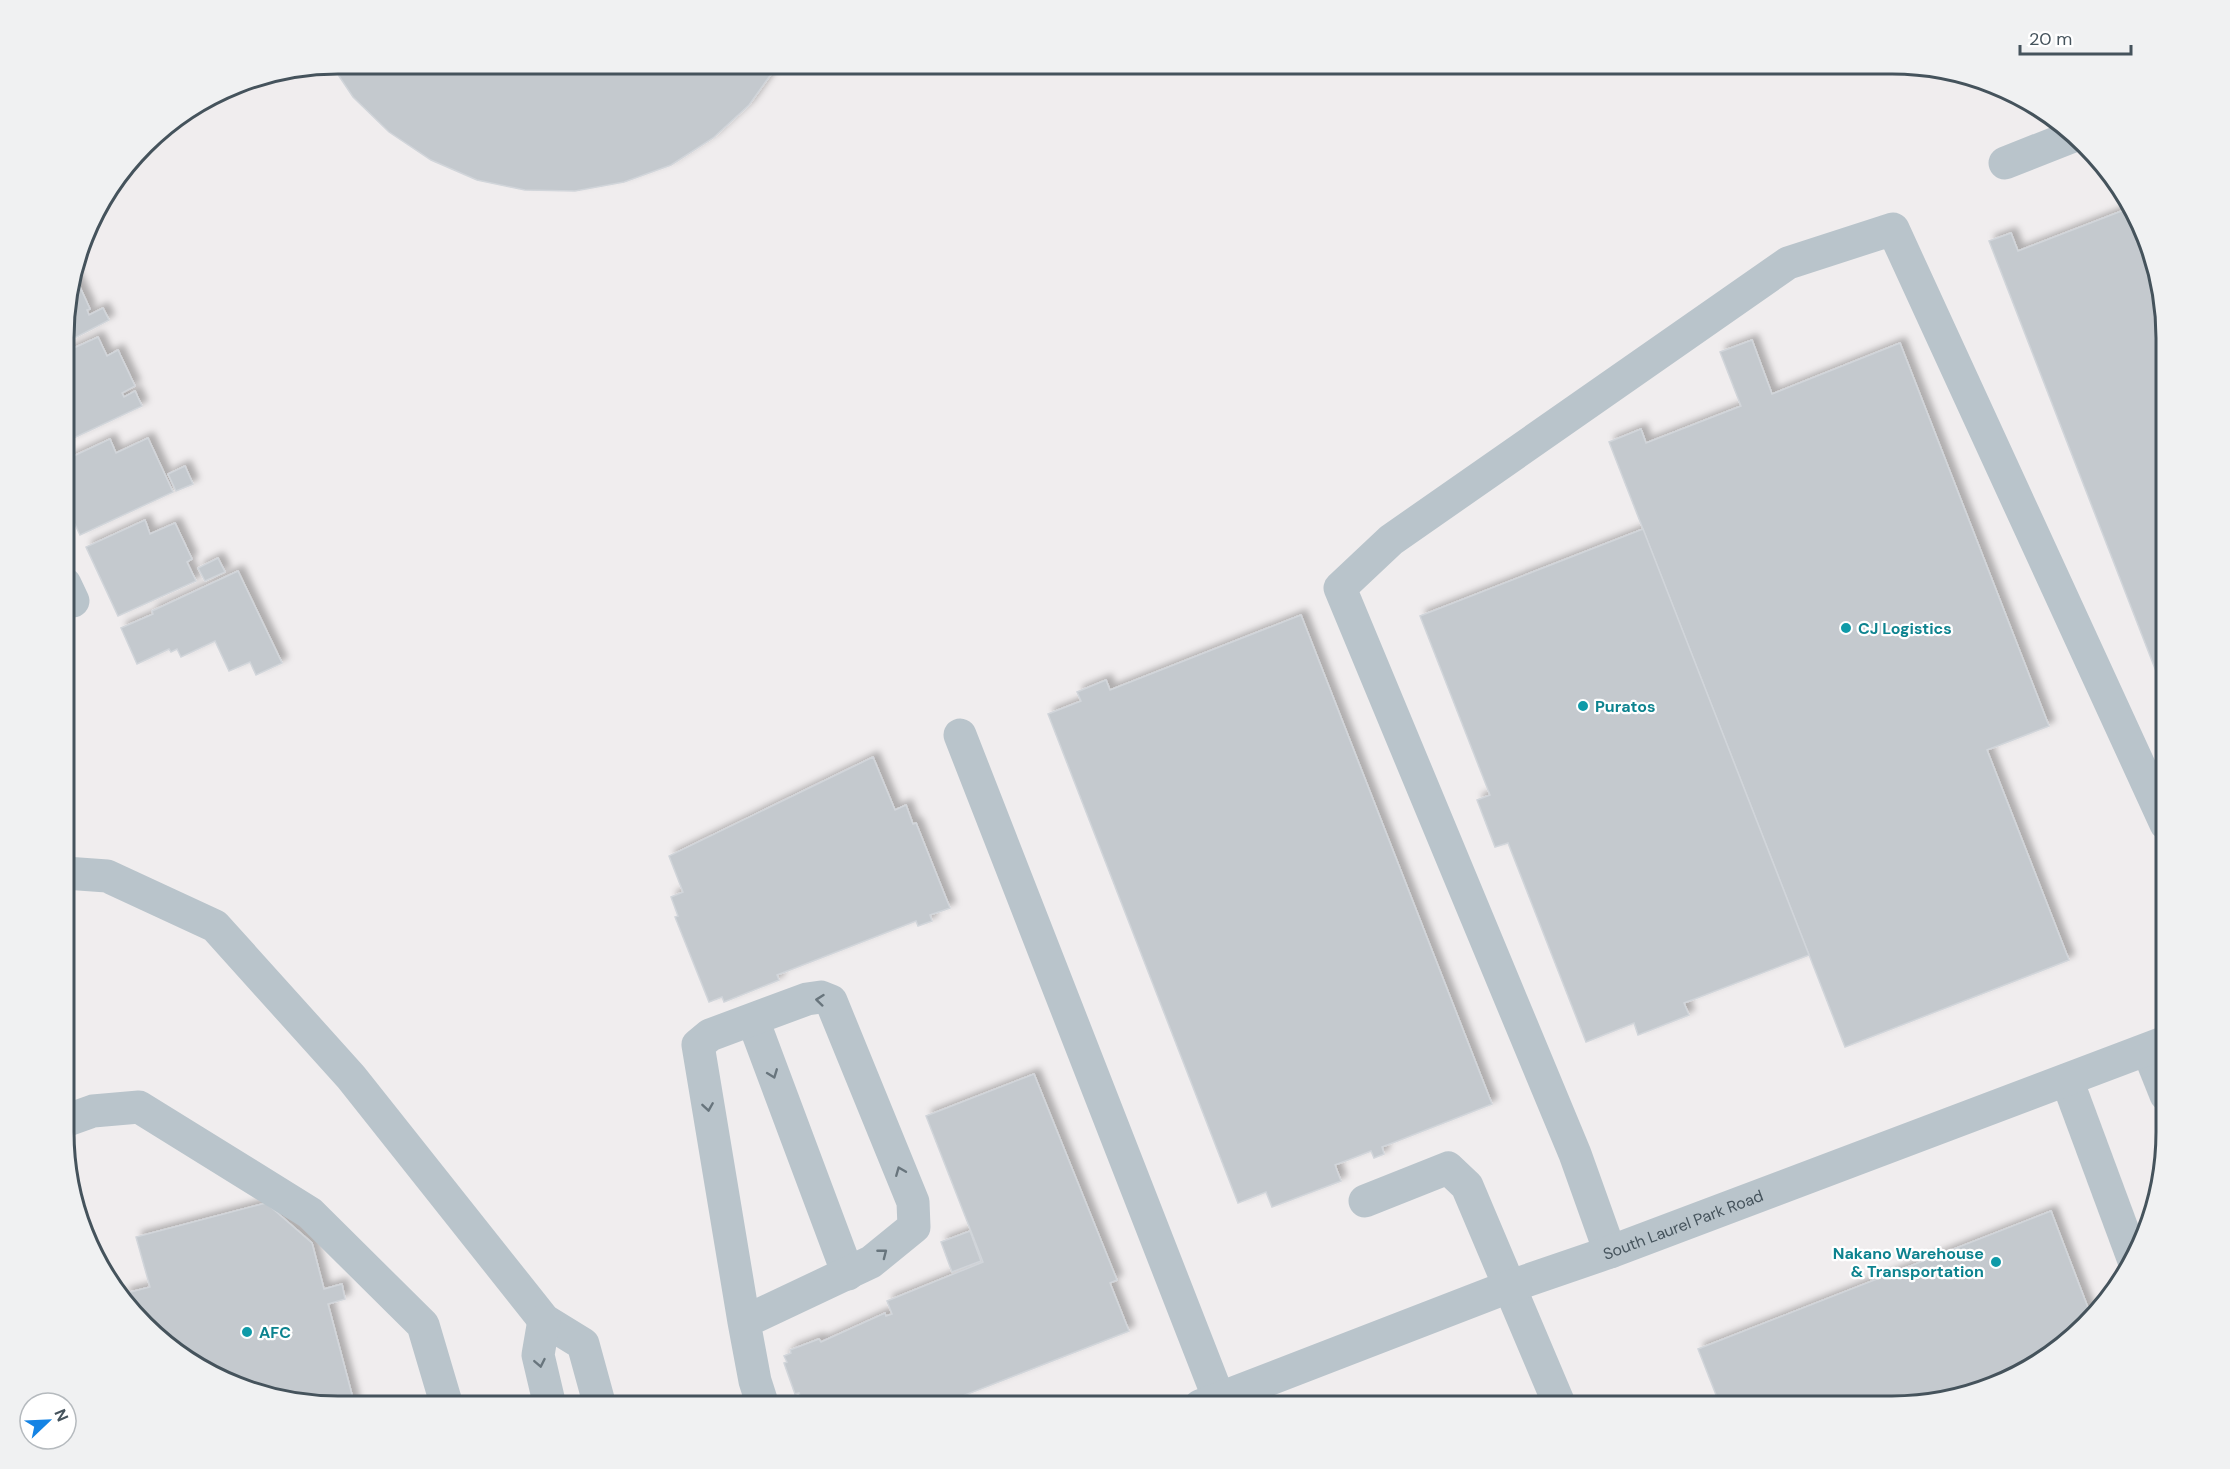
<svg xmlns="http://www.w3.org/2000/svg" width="2230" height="1469" font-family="'DM Sans',sans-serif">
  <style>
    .building { fill: #c4c9ce; stroke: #d1d5da; stroke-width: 1.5; filter: url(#shadow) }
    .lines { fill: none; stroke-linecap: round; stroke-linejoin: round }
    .minor { stroke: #b9c4cb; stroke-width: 33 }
    .oneway { stroke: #68757d }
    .culture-dot { fill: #0f9aa8; stroke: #fff; stroke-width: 2 }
    .labels { text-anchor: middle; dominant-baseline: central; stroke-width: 4.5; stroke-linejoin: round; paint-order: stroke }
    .culture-label { font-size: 16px; font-weight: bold; fill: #0d838f; stroke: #fff; text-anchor: start }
    .street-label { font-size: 16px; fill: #45535c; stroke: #fff }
    .rim { fill: none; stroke: #45535c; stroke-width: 3 }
  </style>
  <defs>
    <filter id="shadow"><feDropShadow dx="5.5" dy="-5.5" stdDeviation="3" flood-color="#0004"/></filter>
  </defs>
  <rect width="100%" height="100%" fill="#f0edee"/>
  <g class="building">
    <path d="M338,63H779L749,105L713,138L671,165L624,182L575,191L525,190L477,180L431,160L389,132L353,97L331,64Z"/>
    <path d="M2132,207L2166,320V697L1989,241L2011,233L2018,251Z"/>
    <path d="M74,274L90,309L87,310L89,315L103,308L109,320L65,343V302Z"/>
    <path d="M98,337L107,356L118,350L135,386L122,393L124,397L135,391L142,406L65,442V352Z"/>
    <path d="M1752,340L1772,394L1900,343L2049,726L1987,750L2069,960L1845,1047L1609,442L1641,429L1646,443L1741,406L1720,352Z"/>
    <path d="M148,438L173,492L80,535L65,503V460L110,439L116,453Z"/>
    <path d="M185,466L193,484L176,491L168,474Z"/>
    <path d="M145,520L150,534L175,523L192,559L187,562L196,581L118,616L86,547Z"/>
    <path d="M1643,529L1809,955L1684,1003L1689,1015L1638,1035L1634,1023L1586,1042L1508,843L1495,847L1477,800L1490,795L1420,616Z"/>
    <path d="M218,558L225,572L205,581L198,568Z"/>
    <path d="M238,571L282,663L256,675L250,662L229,671L215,641L181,657L177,649L171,652L169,649L137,664L121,628L153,614L152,611Z"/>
    <path d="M1301,615L1492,1104L1382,1147L1384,1154L1374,1158L1371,1151L1335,1165L1341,1181L1272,1207L1266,1192L1238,1203L1048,714L1081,701L1077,692L1106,680L1110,690Z"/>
    <path d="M873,757L895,810L906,805L913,824L916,823L950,908L930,915L932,921L918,926L916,921L777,975L779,980L724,1002L722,997L709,1002L675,917L678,916L671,897L683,892L669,856Z"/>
    <path d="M1034,1074L1117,1280L1110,1283L1129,1331L937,1406H928L925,1396L900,1406H804L799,1393L795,1394L784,1363L787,1362L784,1356L791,1353L790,1350L819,1339L821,1342L885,1313L886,1316L892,1314L887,1301L983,1262L926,1116Z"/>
    <path d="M266,1203L312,1243L324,1289L342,1284L345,1299L328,1304L355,1406H338L250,1392L185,1359L123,1294L150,1287L136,1237Z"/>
    <path d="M2051,1211L2090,1313L2029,1369L1910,1405H1720L1698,1349Z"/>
    <path d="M970,1231L981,1261L952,1272L941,1242Z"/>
  </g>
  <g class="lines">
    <g class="minor">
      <path d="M2005,163L2071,137"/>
      <path d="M65,584L73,601"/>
      <path d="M960,735L1219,1399"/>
      <path d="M65,873L107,876L215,926L351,1077L544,1320L583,1344L600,1406"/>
      <path d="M753,1020L848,1274"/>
      <path d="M2148,1050L2166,1095"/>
      <path d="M2067,1080L2133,1258"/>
      <path d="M65,1121L93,1111L139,1107L310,1213L423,1325L447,1406"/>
      <path d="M1365,1201L1448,1168L1467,1186L1560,1406"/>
      <path d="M1610,1252L1575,1154L1340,588L1391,540L1788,263L1893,229L2166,824"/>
      <path d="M544,1320L538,1355L550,1406"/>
      <path d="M744,1322L871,1262L914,1227L913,1202L831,1001L821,997L807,999L710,1035L698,1045L744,1322L755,1381L763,1406"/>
      <path id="s1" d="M1200,1406L1508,1287L1610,1252L2166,1042"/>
    </g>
  </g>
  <defs><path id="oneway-chevron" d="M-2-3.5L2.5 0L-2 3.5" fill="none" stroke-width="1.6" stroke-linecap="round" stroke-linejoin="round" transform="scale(1.5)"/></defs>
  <g class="oneway">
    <use href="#oneway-chevron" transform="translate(820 1000) rotate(-174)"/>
    <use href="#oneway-chevron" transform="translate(773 1074) rotate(69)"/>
    <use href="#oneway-chevron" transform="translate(708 1107) rotate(81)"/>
    <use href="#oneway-chevron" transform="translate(900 1171) rotate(-112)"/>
    <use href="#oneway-chevron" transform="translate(883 1253) rotate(-38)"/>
    <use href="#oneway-chevron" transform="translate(540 1363) rotate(79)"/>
  </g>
  <g class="culture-dot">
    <circle cx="1846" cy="628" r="6"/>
    <circle cx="1583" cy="706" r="6"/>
    <circle cx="1996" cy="1262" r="6"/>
    <circle cx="247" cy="1332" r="6"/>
  </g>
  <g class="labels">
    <g class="culture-label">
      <text x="1858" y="628">CJ Logistics</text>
      <text x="1595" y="706">Puratos</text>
      <text x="1984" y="1253" text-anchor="end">Nakano Warehouse<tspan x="1984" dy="18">&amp; Transportation</tspan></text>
      <text x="259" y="1332">AFC</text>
    </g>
    <g class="street-label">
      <text stroke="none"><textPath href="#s1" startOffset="516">South Laurel Park Road</textPath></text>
    </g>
  </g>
  <path d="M0 0H2230V1469H0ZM338 74H1892A264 264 0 0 1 2156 338V1132A264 264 0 0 1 1892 1396H338A264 264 0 0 1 74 1132V338A264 264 0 0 1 338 74Z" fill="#f0f1f2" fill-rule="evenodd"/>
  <path class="rim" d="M338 74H1892A264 264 0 0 1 2156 338V1132A264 264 0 0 1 1892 1396H338A264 264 0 0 1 74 1132V338A264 264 0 0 1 338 74Z"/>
  <g transform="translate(48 1421) rotate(67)"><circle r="28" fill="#ffffff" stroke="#b5babe" stroke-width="1.5"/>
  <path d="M0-4.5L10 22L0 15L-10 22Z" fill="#1483e4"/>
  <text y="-9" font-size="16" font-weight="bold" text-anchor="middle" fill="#45535c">N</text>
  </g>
  <path d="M2020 45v9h111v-9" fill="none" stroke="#45535c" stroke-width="3"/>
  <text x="2029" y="45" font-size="18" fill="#45535c" stroke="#ffffff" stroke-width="4.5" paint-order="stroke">20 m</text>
</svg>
